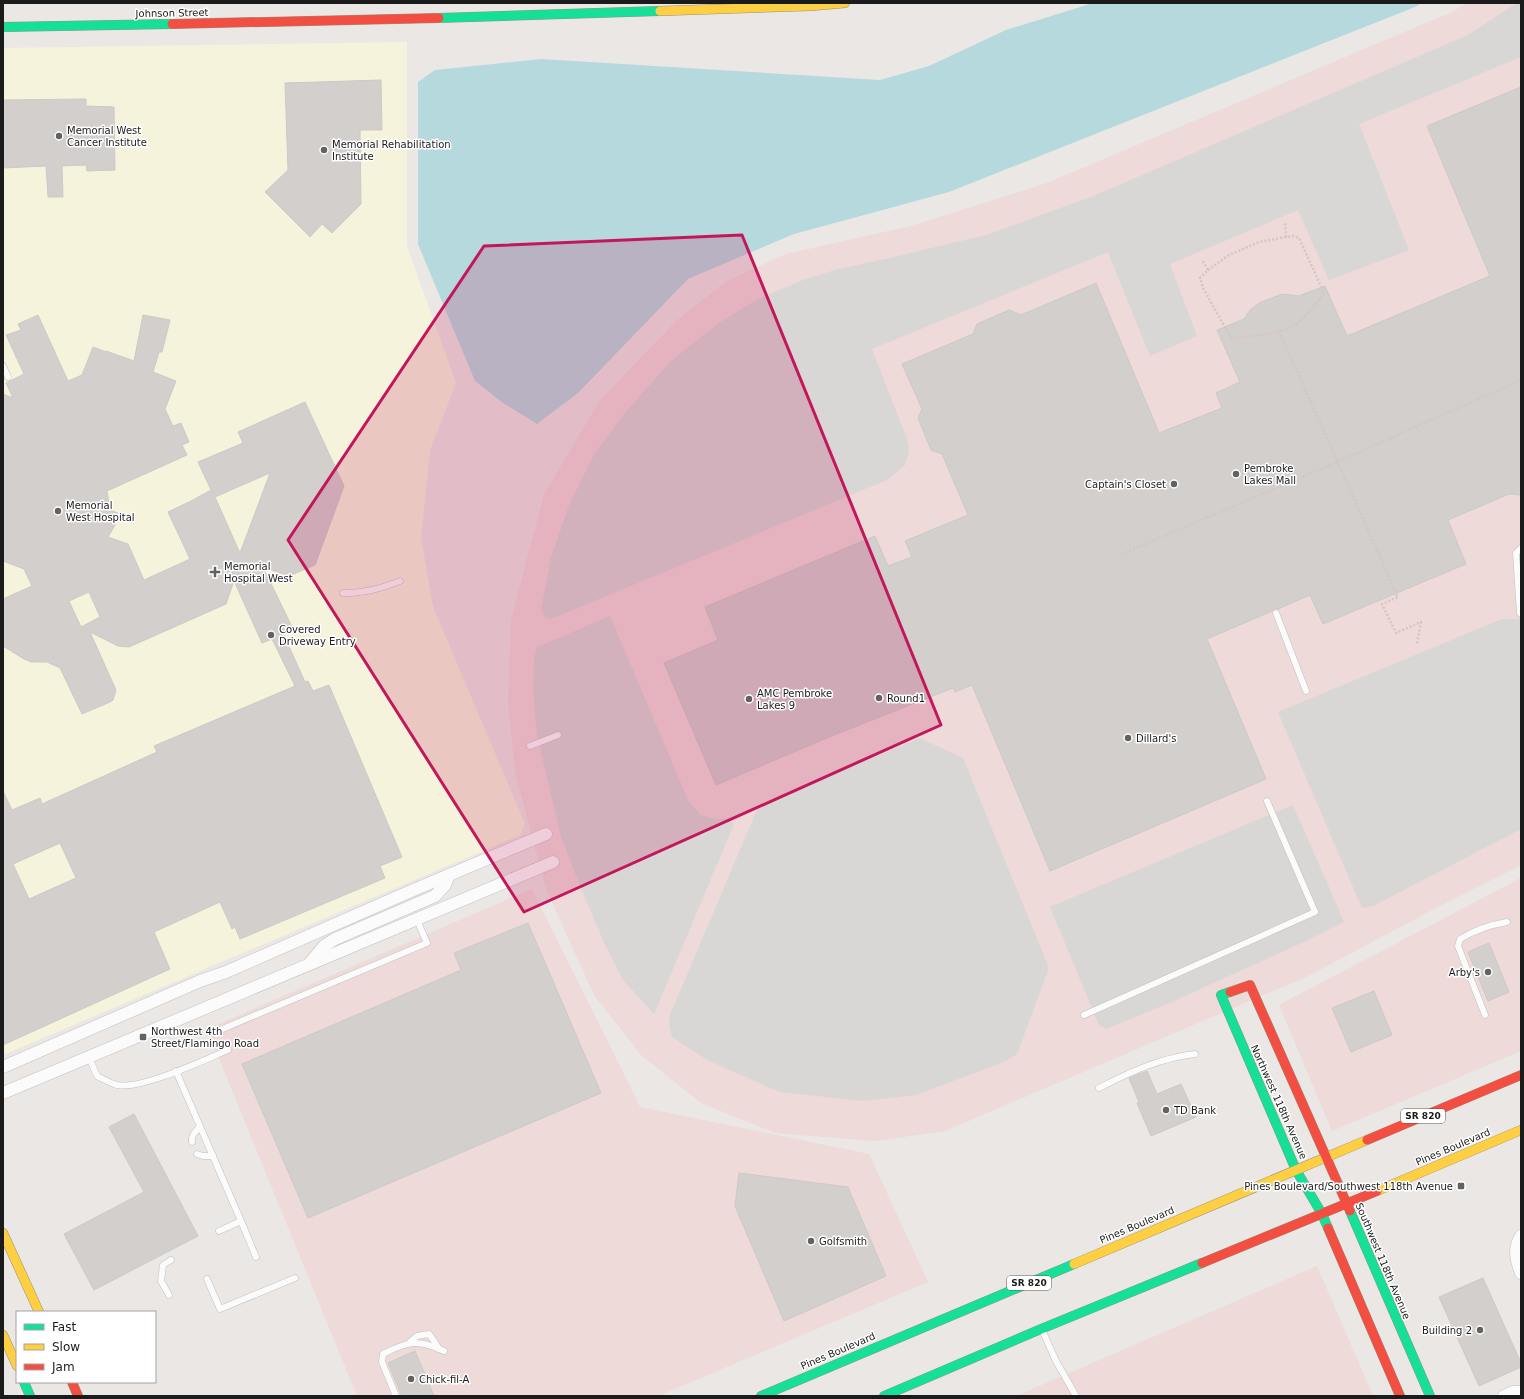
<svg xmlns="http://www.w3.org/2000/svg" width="1524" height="1399" font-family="'DejaVu Sans',sans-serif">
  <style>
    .commercial { fill: #eddad9 }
    .education { fill: #f6f3dd }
    .parking { fill: #d8d7d5 }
    .water { fill: #b6d9de }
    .building { fill: #d2cfcd; stroke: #cdc9c5; fill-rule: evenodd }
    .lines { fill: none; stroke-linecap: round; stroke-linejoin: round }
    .lane-casing { stroke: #c2c1c0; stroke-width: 7 }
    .street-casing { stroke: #c2c1c0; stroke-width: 13 }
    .fast-casing { stroke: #94937c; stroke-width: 10 }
    .slow-casing { stroke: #94937c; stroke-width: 10 }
    .jam-casing { stroke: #94937c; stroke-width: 10 }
    .path { stroke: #d6c5c3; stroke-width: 2.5; stroke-dasharray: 2 2; stroke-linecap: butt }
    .lane { stroke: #fcfbfb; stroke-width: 6 }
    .street { stroke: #fcfbfb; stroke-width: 12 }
    .fast { stroke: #16e098; stroke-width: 9 }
    .slow { stroke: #ffcf43; stroke-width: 9 }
    .jam { stroke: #f24e42; stroke-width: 9 }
    .marked { fill: #c2185b; fill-opacity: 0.2; stroke: #c2185b; stroke-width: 3; stroke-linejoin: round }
    .poi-dot { fill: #636261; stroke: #fff; stroke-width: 1.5 }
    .labels { text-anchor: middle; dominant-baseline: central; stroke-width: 3; stroke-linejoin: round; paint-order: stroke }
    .shield { fill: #fff; stroke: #5f5f5f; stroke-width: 1 }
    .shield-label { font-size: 9px; font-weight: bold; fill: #1b1b1b }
    .street-label { font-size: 10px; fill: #1b1b1b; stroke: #fff }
    .poi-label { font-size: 10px; fill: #1b1b1b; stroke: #fff; text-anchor: start }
  </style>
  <rect width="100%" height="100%" fill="#eae7e4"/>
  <g class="commercial">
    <path d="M1467,3H1521V865L1453,899L1308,976L945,1131L875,1141L775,1133L701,1103L641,1055L594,995L546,889L515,772L508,703L511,620L544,494L600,400L676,321L725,282L786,254L911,226L1047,183L1452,12Z"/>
    <path d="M1521,878V1051L1332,1131L1279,1005Z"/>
    <path d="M532,889L640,1107L869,1154L928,1282L658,1396H357L207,1029Z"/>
    <path d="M1317,1266L1373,1396H1016Z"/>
  </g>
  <path class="education" d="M407,42V246L456,383L430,450L421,538L433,607L525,824L520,835L3,1055V48Z"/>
  <g class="parking">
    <path d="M1517,3H1521V57L1359,124L1409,250L1329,280L1298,210L1170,264L1197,336L1150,356L1108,252L872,349L907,439L909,451L905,465L887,480L551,619L545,617L541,610L551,558L569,505L595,453L624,414L670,362L720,322L760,298L803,280L835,270L894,257L986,235L1091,197L1468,35Z"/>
    <path d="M610,616L689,802L701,815L715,819H728L734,824L654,1014L624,981L606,947L582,891L561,837L537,735L533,691L534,658L537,647Z"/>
    <path d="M1502,619H1521V829L1373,906L1362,908L1278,712Z"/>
    <path d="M920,738L963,758L1049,968L1017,1054L1006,1061L916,1095L863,1101L780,1092L709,1061L672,1037L669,1024L670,1015L759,805Z"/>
    <path d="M1293,805L1344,922L1306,941L1174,1001L1106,1029L1099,1025L1050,907Z"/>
  </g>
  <path class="water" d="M1093,3H1422L1415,7L949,192L794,234L688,279L578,393L537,424L503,403L475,381L418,244V82L435,70L541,59L880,80L929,66L1006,30Z"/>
  <g class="building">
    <path d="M381,80L382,130H360L361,204L332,233L322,224L310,237L265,192L288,170L285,83Z"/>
    <path d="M1521,87V495L1509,494L1448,520L1466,564L1323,624L1310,595L1278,609H1274L1272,611L1207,639L1266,779L1050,871L972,685L955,692L953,688L834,735L716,785L664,663L718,640L705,607L875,536L888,566L912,557L905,541L968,515L942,454L931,450L918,418L922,409L902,364L973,334L977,324L1009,310L1021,315L1096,283L1159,433L1222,408L1216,393L1240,382L1217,330L1244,319L1250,310L1259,303L1282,294L1299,296L1325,286L1347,336L1490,276L1427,126Z"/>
    <path d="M86,99V106L114,107L115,170L87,171L86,165L62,166L63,197H48L46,166L3,168V100Z"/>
    <path d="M38,315L68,381L82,375L93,347L106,352V351L134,361L143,315L170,320L162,352H159L153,372L176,381L165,409L173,426L181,423L189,442L182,445L187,455L107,491L110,510L118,513L115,525L108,537L128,544L144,580L190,559L168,512L191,501L211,490L198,462L243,443L238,432L305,402L344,486L315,565L289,576L263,567L293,629L283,633L305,682L308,681L313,691L329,685L402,857L380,866L385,878L240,939L235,927L232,929L220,902L154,932L170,969L3,1045V791L12,810L40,798L42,804L157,752L154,746L295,686L272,639L262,643L234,581L226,604L129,647L118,646L90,632L116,690L113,700L110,702L82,714L60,668L47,662H31L24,659L3,646V599L32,586L24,569L3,561V394L13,398L6,383L24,374L6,335L21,330L18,324ZM270,473L240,553L215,497ZM89,592L100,617L81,627L69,601ZM60,843L76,878L29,899L13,864Z"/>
    <path d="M528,923L601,1093L308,1218L242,1064L461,970L454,953Z"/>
    <path d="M1489,943L1509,992L1488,1001L1468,952Z"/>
    <path d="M1374,991L1392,1035L1351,1052L1332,1008Z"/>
    <path d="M1147,1071L1157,1094L1181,1084L1196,1117L1151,1136L1137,1103L1139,1102L1129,1078Z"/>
    <path d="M134,1114L198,1236L94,1290L64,1234L144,1192L109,1127Z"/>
    <path d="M739,1173L848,1187L886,1276L784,1321L735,1206Z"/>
    <path d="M1483,1278L1521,1363V1367L1479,1386L1439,1297Z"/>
    <path d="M415,1351L434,1396H402L388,1363Z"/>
  </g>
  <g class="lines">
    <g class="lane-casing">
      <g id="lane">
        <path d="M3,366L8,377"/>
        <path d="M343,593C365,593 379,589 400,581"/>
        <path d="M1276,613L1306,691"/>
        <path d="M1520,613L1516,553L1521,548"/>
        <path d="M530,746L558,735"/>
        <path d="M1084,1015L1315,912L1267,801"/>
        <path d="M1485,1015L1458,946L1460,939C1475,930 1489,925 1507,922"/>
        <path d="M220,1030L427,943L417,920"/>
        <path d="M89,1057L97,1076C103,1079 110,1083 117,1085C141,1090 204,1060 228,1050"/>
        <path d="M176,1071L241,1221L256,1257"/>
        <path d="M1099,1088C1130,1072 1160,1058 1195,1054"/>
        <path d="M192,1142C191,1135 195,1132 200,1127"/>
        <path d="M197,1154L203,1156H213"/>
        <path d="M219,1231L241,1221"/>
        <path d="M207,1279L220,1309L295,1278"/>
        <path d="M169,1295L161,1281L163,1265L171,1260"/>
        <path d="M1043,1332L1056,1361L1076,1396"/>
        <path d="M410,1342L417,1336L429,1334L434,1341L439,1349"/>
        <path d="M396,1396L382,1362L383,1354C408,1341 418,1339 444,1351"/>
      </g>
    </g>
    <g class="street-casing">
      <g id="street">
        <path d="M309,964L324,946L335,939L435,896L445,885L449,875"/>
        <path d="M3,1067L200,981L226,972L411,891L546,834"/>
        <path d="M3,1093L553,862"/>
        <path d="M1521,1236C1513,1248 1516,1260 1521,1273"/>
        <path d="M1504,1396L1513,1392H1521"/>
      </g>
    </g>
    <g class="fast-casing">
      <g id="fast">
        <path d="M439,18L660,11"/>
        <path d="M3,27L172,24"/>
        <path d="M1230,992L1221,995L1296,1170L1322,1214L1328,1228"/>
        <path d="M1350,1211L1430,1396"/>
        <path d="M24,1382L30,1396"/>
        <path d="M761,1396L1074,1264"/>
        <path d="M884,1396L1041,1329L1202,1263"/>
      </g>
    </g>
    <g class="slow-casing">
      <g id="slow">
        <path d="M660,11L810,6L845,3"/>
        <path d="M1377,1191L1521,1130"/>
        <path d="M3,1233L39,1312"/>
        <path d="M1074,1264L1367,1140"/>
        <path d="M3,1335L17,1366"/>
      </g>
    </g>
    <g class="jam-casing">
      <g id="jam">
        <path d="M172,24L439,18"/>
        <path d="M1230,992L1250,985L1350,1211"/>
        <path d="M1367,1140L1521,1075"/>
        <path d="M1328,1228L1400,1396"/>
        <path d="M1202,1263L1377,1191"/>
        <path d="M72,1382L78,1396"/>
      </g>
    </g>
    <g class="path">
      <path d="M1203,261L1208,270L1200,278L1203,288L1231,338C1247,337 1281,334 1295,325C1306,317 1316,304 1324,293L1299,238L1293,236L1286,237L1285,222"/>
      <path d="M1208,270L1229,255L1259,242L1286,237"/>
      <path d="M1279,331L1398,597L1382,604L1396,633L1421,622L1417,644"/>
      <path d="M1122,554L1337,462L1521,380"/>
    </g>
    <use href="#lane" class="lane"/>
    <use href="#street" class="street"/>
    <use href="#fast" class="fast"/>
    <use href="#slow" class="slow"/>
    <use href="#jam" class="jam"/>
  </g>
  <path class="marked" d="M742,235L941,725L524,912L288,540L484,246Z"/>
  <g class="poi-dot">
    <circle cx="59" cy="136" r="4"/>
    <circle cx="324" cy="150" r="4"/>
    <circle cx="1236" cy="474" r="4"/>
    <circle cx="1174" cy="484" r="4"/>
    <circle cx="58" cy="511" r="4"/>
    <path d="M213 566h4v4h4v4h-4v4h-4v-4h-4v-4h4z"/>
    <circle cx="271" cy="635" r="4"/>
    <circle cx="879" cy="698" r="4"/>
    <circle cx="749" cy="699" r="4"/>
    <circle cx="1128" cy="738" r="4"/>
    <circle cx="1488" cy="972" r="4"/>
    <rect x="139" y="1033" width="8" height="8" rx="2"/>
    <circle cx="1166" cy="1110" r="4"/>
    <rect x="1457" y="1182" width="8" height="8" rx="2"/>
    <circle cx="811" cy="1241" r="4"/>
    <circle cx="1480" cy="1330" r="4"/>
    <circle cx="411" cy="1379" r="4"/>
  </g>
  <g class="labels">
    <g class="shield">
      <rect x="1401" y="1109" width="44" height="14" rx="3"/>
      <rect x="1007" y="1276" width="44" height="14" rx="3"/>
    </g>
    <g class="shield-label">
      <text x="1423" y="1116">SR 820</text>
      <text x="1029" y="1283">SR 820</text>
    </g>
    <g class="street-label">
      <text transform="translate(172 13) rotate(-1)">Johnson Street</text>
      <text transform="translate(1279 1102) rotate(66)">Northwest 118th Avenue</text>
      <text transform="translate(1453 1147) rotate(-23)">Pines Boulevard</text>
      <text transform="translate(1137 1225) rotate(-23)">Pines Boulevard</text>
      <text transform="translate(1383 1261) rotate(67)">Southwest 118th Avenue</text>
      <text transform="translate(838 1351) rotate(-23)">Pines Boulevard</text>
    </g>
    <g class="poi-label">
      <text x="67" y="130">Memorial West<tspan x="67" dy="12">Cancer Institute</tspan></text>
      <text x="332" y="144">Memorial Rehabilitation<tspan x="332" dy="12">Institute</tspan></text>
      <text x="1244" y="468">Pembroke<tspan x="1244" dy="12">Lakes Mall</tspan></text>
      <text x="1166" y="484" text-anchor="end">Captain's Closet</text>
      <text x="66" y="505">Memorial<tspan x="66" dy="12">West Hospital</tspan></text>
      <text x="224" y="566">Memorial<tspan x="224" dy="12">Hospital West</tspan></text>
      <text x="279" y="629">Covered<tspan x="279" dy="12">Driveway Entry</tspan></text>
      <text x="757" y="693">AMC Pembroke<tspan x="757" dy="12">Lakes 9</tspan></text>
      <text x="887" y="698">Round1</text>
      <text x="1136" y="738">Dillard's</text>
      <text x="1480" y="972" text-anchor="end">Arby's</text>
      <text x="151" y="1031">Northwest 4th<tspan x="151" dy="12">Street/Flamingo Road</tspan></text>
      <text x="1174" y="1110">TD Bank</text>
      <text x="1453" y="1186" text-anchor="end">Pines Boulevard/Southwest 118th Avenue</text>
      <text x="819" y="1241">Golfsmith</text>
      <text x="1472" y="1330" text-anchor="end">Building 2</text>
      <text x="419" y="1379">Chick-fil-A</text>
    </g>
  </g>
  <rect width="1524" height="1399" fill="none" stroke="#1b1b1b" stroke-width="8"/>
  <rect x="16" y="1311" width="140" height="72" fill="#ffffff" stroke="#a4a4a4"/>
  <rect x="24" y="1324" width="20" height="6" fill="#16e098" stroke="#a4a4a4"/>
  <text x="52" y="1331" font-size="12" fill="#1b1b1b">Fast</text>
  <rect x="24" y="1344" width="20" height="6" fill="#ffcf43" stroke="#a4a4a4"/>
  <text x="52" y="1351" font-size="12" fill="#1b1b1b">Slow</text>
  <rect x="24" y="1364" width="20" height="6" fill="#f24e42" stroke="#a4a4a4"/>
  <text x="52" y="1371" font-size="12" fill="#1b1b1b">Jam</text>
</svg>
